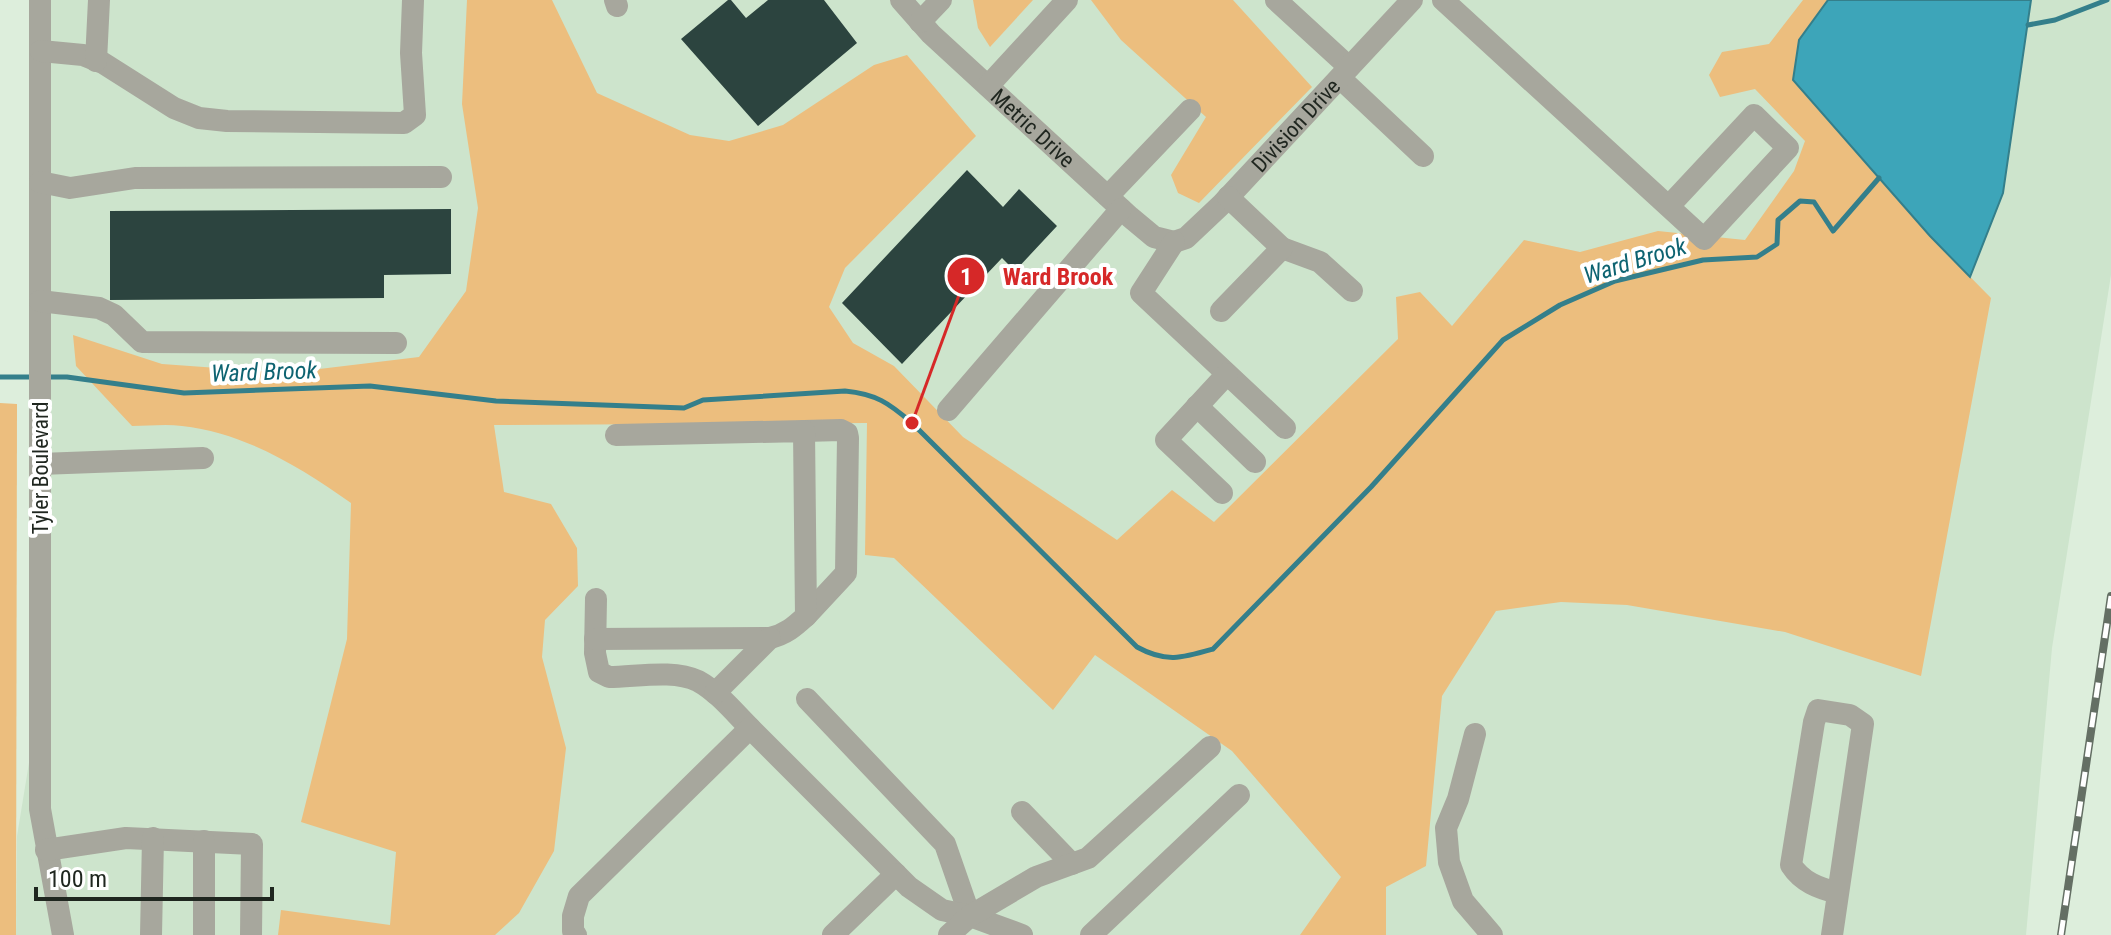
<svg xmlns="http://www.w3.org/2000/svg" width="2111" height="935" font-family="'Roboto Condensed',sans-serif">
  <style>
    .built { fill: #cde4cc }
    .green { fill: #ecbe7e }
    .water { fill: #3da5b9; stroke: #347f8b; stroke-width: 2 }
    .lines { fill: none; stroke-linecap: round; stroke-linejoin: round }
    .stream { stroke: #347f8b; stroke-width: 5 }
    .building { fill: #2c443f }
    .minor { stroke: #a7a79d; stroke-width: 22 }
    .rail-casing { stroke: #646f64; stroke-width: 8 }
    .rail { stroke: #fff; stroke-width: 5; stroke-dasharray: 15; stroke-linecap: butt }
    .labels { text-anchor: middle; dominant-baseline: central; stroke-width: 8; stroke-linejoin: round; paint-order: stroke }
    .street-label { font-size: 22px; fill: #1f261f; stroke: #fff }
    .water-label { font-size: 24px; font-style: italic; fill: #0d6371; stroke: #fff }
    .leader { fill: none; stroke: #d62828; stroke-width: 3 }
    .callout-dot { fill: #d62828; stroke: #fff; stroke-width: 3 }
    .mark-label { font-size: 24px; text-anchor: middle; font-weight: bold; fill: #fff }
    .callout-label { font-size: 24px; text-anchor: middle; font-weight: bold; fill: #d62828; stroke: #fff; stroke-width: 8; stroke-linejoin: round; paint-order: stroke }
  </style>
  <rect width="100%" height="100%" fill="#ddeedc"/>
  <path class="built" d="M49,0H2111V275L2052,648L2026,935H16L17,836L49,641Z"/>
  <g class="green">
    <path d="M467,0H552L597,93L690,135L729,141L783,125L874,65L907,55L976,136L845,268L829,307L853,343L894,366L963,437L1117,540L1172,490L1214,522L1398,339L1396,297L1420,292L1452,326L1524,240L1580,252L1658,231L1745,240L1794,171L1805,141L1755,89L1720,97L1709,75L1722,52L1769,44L1803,0H1828L1799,40L1930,236L1991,298L1921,676L1785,632L1627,605L1561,602L1496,611L1442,696L1426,866L1386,887V935H1300L1341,877L1232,751L1095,655L1053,710L894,558L865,555L867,423L494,425L504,492L551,504L577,548L578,586L545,620L542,657L566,748L554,851L519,913L495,935H278L281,910L390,925L396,852L301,822L347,639L351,503C300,467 245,433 182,426C166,424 148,426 132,426L76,366L73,335L162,364L286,373L419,357L466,291L478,208L462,104Z"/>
    <path d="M973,0H1033L990,47L978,28Z"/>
    <path d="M1091,0H1233L1312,87L1199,203L1178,193L1171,175L1206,117L1121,40Z"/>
    <path d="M0,403L17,404L16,935H0Z"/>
  </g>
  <path class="water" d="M1828,0H2031L2003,193L1970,277L1930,236L1793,80L1799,40Z"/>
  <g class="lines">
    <g class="stream">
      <path d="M2028,25L2055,20L2107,0"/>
      <path d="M0,377H35"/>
      <path d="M45,377H67L184,393L370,386L496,401L684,408L703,400L845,391C876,394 889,403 912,423L1137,647C1166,663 1182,658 1213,649L1371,487L1503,340L1560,305L1615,281L1703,260L1757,257L1777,244L1778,220L1800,201L1814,202L1833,231L1879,178"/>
    </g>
  </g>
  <g class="building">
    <path d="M728,0H731L746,18L768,0H824L857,43L758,126L681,39Z"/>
    <path d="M967,170L1003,207L1019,189L1057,226L1015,271L1002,258L902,364L842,303Z"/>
    <path d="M451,209V274L384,275V298L110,300V211Z"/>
  </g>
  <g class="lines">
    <g class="minor">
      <path d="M40,0V809L63,935"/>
      <path d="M615,0L617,6"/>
      <path id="s1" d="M901,0L931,34L1130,217L1154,237L1174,242"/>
      <path d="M1276,0L1349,67"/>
      <path d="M1443,0L1704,239L1788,148L1754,115L1669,206"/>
      <path d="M920,22L941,0"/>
      <path d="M41,51L83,55L103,63L174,108L199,118L227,121L404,123L415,115L411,53L413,0"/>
      <path d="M96,61L99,0"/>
      <path d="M1340,78L1423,156"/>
      <path d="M988,86L1067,0"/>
      <path d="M40,182L70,188L135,178L441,177"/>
      <path d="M1108,196L1190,110"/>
      <path id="s2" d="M1174,242L1186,238L1222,204L1412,0"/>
      <path d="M1174,242L1141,293L1285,428"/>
      <path d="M1282,248L1320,262L1352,291"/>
      <path d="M40,301L99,308L114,315L142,342L396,343"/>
      <path d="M1221,311L1282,248L1228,197"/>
      <path d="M1197,406L1255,462"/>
      <path d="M948,410L1121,209"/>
      <path d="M804,431L841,430L847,433L848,438L846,573L806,616"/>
      <path d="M40,464L203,458"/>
      <path d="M1222,493L1166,440L1227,374"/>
      <path d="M596,599L595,653L599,672L609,677C636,677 673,669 698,681C718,692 734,712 750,728"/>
      <path d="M595,639L770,638C786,634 794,627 806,616L804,431L616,435"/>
      <path d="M715,693L770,638"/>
      <path d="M807,699L945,844L970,916"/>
      <path d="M1475,734L1458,799L1446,828L1449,862L1463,901L1492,935"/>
      <path d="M1022,812L1072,864"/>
      <path d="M46,850L126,838L252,844L251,935"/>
      <path d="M151,935L153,838"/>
      <path d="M204,935V841"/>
      <path d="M576,935L573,931V916L579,896L750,728L909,887L942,910L970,916L1022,935"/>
      <path d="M833,935L896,874"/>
      <path d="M949,935L970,916L1036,877L1088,858L1210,747"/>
      <path d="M1091,935L1239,795"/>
      <path d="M1832,935L1863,724L1850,715L1818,710L1814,722L1791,865C1802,882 1818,888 1838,893"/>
    </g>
    <g class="rail-casing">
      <path id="rail" d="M2061,935L2111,596"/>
    </g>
    <use href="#rail" class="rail"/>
  </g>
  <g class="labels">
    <g class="street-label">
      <text stroke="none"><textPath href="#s2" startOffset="170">Division Drive</textPath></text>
      <text stroke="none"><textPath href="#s1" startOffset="184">Metric Drive</textPath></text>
      <text transform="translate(40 468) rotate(-90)">Tyler Boulevard</text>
    </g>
    <g class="water-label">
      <text transform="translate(1635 261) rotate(-17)">Ward Brook</text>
      <text transform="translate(264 372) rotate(-2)">Ward Brook</text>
    </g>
  </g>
  <path class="leader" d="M912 423L966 276"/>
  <g class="callout-dot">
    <circle cx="912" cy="423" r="8"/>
    <circle cx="966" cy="276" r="20"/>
  </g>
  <g class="mark-label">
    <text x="966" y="285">1</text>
  </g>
  <g class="callout-label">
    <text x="1058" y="285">Ward Brook</text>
  </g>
  <path d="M36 887v12h236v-12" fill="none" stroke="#1f261f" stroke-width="4"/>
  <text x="48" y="887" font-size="24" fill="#1f261f" stroke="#ffffff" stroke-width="6" paint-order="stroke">100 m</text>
</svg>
